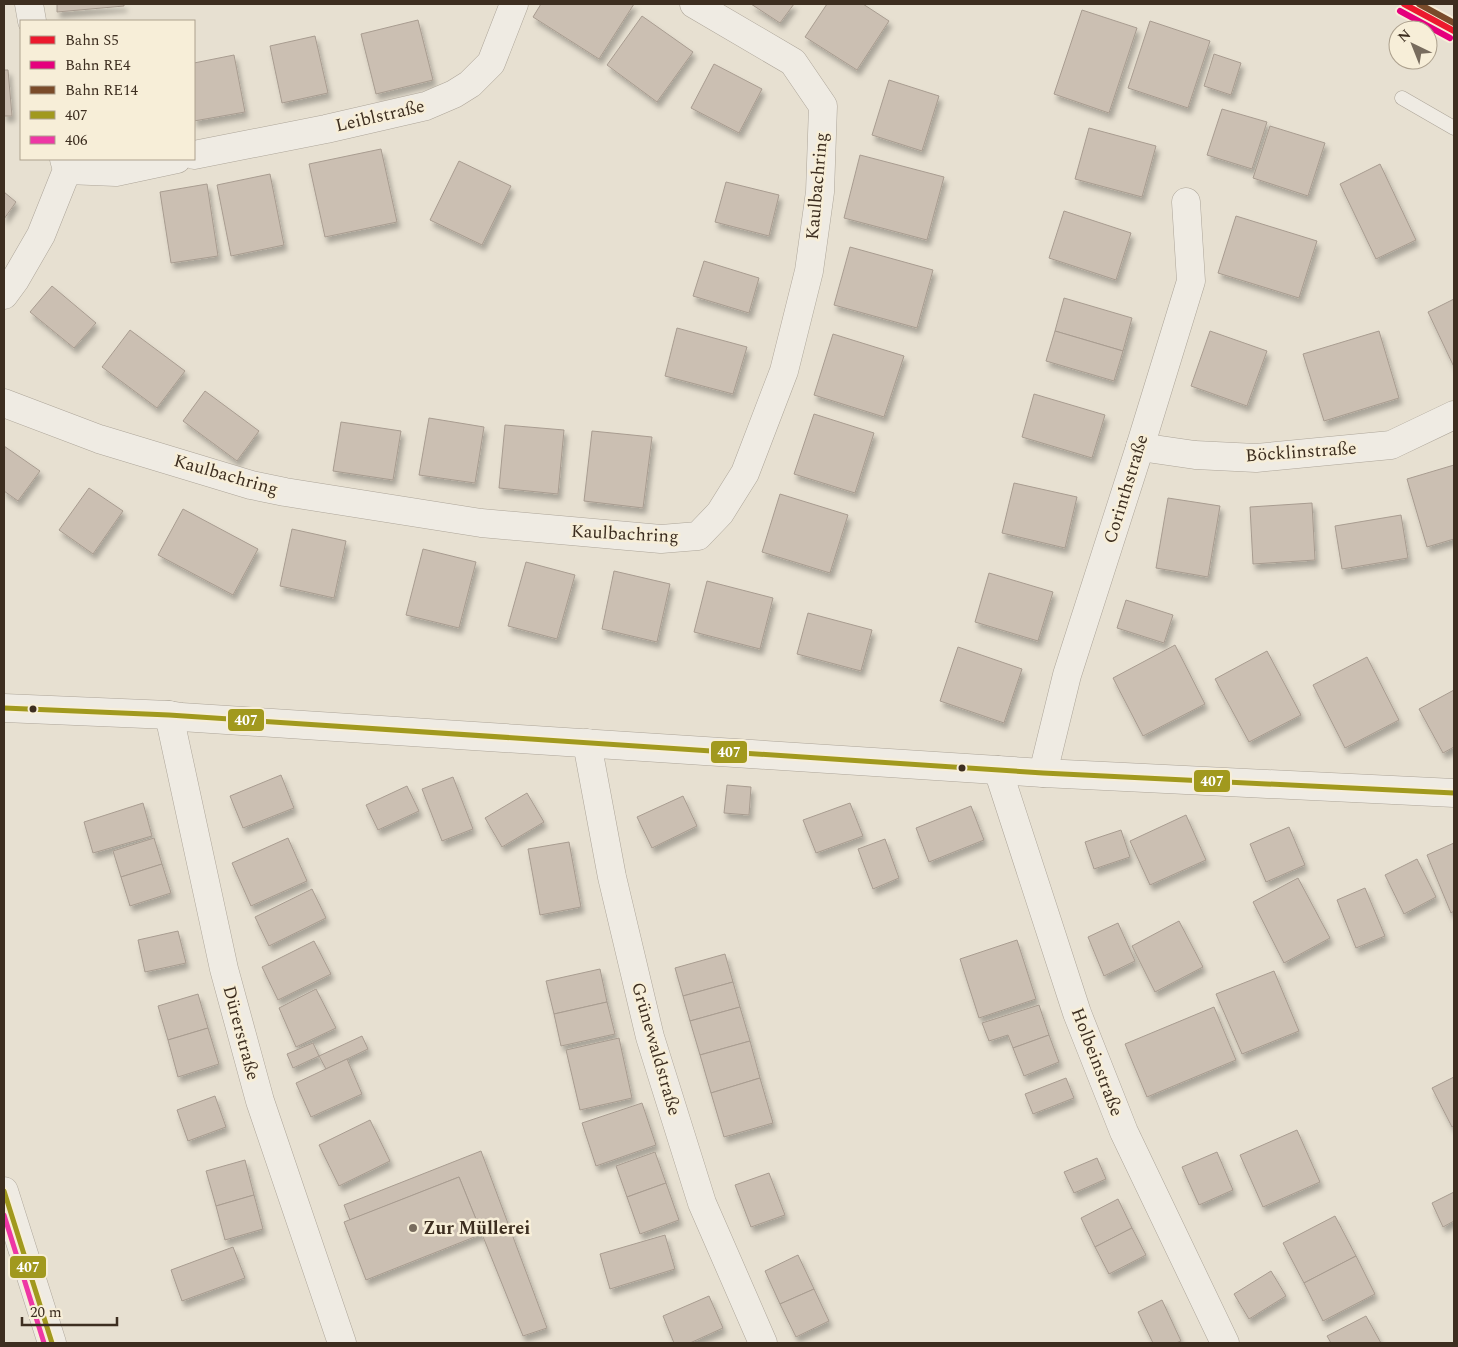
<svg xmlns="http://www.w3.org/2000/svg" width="1458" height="1347" font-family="Spectral,serif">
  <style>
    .building { fill: #cbbfb2; stroke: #a89c90; filter: url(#shadow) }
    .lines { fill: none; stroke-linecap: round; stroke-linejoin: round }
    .lane-casing { stroke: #ada599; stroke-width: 15 }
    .street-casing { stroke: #ada599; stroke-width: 29 }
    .lane { stroke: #efebe3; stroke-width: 14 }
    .street { stroke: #efebe3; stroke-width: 28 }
    .bus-1-casing { stroke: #f7eed8; stroke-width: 9 }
    .bus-2-casing { stroke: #f7eed8; stroke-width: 9 }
    .bus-1 { stroke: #a1991e; stroke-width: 5 }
    .bus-2 { stroke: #ee37a5; stroke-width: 5 }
    .rail-1-casing { stroke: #f7eed8; stroke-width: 10 }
    .rail-2-casing { stroke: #f7eed8; stroke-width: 10 }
    .rail-3-casing { stroke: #f7eed8; stroke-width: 10 }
    .rail-1 { stroke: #ec192e; stroke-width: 6 }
    .rail-2 { stroke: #e5007d; stroke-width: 6 }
    .rail-3 { stroke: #7a4b2a; stroke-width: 6 }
    .bus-dot { fill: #3d2e20; stroke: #f7eed8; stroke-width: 2 }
    .poi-dot { fill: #786c5e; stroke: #f7eed8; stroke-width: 2 }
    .labels { text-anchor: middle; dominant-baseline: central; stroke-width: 5; stroke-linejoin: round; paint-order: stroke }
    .street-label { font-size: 18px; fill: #3d2e20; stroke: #f7eed8 }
    .poi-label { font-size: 18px; font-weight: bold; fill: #3d2e20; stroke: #f7eed8; text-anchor: start }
    .line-badge { stroke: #f7eed8; stroke-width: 2 }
    .badge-label { font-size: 14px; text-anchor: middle; font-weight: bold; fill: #fff }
  </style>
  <defs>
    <filter id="shadow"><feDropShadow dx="3" dy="5.5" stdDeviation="2.5" flood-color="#0004"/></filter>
  </defs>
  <rect width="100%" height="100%" fill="#e7e0d1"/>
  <g class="building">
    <path d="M57,4H124V6L57,12Z"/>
    <path d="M541,4H634L599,59L533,17Z"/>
    <path d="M751,4H794L780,23Z"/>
    <path d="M827,4H863L889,21L857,70L805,37Z"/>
    <path d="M1082,10L1137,28L1109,113L1054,94Z"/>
    <path d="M642,16L693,52L657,102L607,65Z"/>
    <path d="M418,20L433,80L376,94L361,34Z"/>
    <path d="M1150,21L1210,41L1188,108L1128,88Z"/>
    <path d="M315,36L328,93L282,103L270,46Z"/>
    <path d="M1214,54L1241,63L1231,95L1204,86Z"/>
    <path d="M234,55L245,112L194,121V63Z"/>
    <path d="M714,64L762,89L739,133L691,108Z"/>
    <path d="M4,70H8L12,116H4Z"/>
    <path d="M889,80L939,96L922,151L872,135Z"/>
    <path d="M1222,109L1267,122L1252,169L1207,155Z"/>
    <path d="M1270,126L1325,143L1308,196L1253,178Z"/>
    <path d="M1089,128L1156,146L1142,197L1075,179Z"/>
    <path d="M381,149L397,222L325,237L309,164Z"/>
    <path d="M860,155L944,177L927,240L844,218Z"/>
    <path d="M459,161L511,186L482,245L430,220Z"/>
    <path d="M1380,164L1416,240L1376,259L1340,184Z"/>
    <path d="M270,174L284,245L231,256L217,185Z"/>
    <path d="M726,182L779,195L769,236L715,222Z"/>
    <path d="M207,184L218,256L171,263L160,192Z"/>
    <path d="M4,192L16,202L4,219Z"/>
    <path d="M1064,211L1131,233L1116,280L1049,258Z"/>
    <path d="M1236,216L1317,241L1299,298L1218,273Z"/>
    <path d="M850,247L933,270L917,328L834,305Z"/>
    <path d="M704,261L759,278L749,313L693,296Z"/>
    <path d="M52,286L96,323L74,348L30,312Z"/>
    <path d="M1064,298L1132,318L1123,351L1055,331Z"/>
    <path d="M1454,299V367L1428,312Z"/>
    <path d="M677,328L747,347L733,394L665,376Z"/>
    <path d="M130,330L185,371L157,408L102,367Z"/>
    <path d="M1055,331L1123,351L1114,381L1046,361Z"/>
    <path d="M1210,331L1267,351L1247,406L1191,386Z"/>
    <path d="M1379,331L1399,398L1324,421L1303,354Z"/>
    <path d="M833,334L904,356L884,417L814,395Z"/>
    <path d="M205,391L259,431L237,461L183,421Z"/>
    <path d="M1034,394L1105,415L1092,458L1022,437Z"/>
    <path d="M814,414L874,433L855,493L794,474Z"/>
    <path d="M429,418L484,427L475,483L419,475Z"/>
    <path d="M341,422L401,431L393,480L333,471Z"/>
    <path d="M505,425L564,430L558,494L499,488Z"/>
    <path d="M592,431L652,437L643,508L584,501Z"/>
    <path d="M4,446L40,471L18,501L4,491Z"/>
    <path d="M1454,465V539L1427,547L1407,479Z"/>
    <path d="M1014,483L1077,497L1065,548L1002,533Z"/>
    <path d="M89,488L123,511L93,554L59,530Z"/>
    <path d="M780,494L848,515L830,573L762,552Z"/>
    <path d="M1168,498L1220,506L1208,577L1156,568Z"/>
    <path d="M1312,503L1315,560L1253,564L1250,507Z"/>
    <path d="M183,509L258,549L233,595L158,555Z"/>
    <path d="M1401,515L1408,558L1342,569L1335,526Z"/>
    <path d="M292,529L346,541L334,598L280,586Z"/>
    <path d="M423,549L476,562L459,628L406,615Z"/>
    <path d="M526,562L575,575L557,639L508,626Z"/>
    <path d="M614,571L670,584L657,642L602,629Z"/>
    <path d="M989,573L1053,592L1038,641L975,622Z"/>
    <path d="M707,581L773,598L760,649L694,632Z"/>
    <path d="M1126,600L1173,615L1164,643L1117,628Z"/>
    <path d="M808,613L872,630L861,671L797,654Z"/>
    <path d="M1175,645L1205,704L1143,736L1113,678Z"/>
    <path d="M958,647L1022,669L1004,723L940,701Z"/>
    <path d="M1267,651L1301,715L1249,742L1215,679Z"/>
    <path d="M1367,657L1399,720L1345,748L1313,685Z"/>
    <path d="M1454,690V747L1443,753L1419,709Z"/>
    <path d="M281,775L294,808L243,828L230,796Z"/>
    <path d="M453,777L473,829L442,841L422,789Z"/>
    <path d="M727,785L751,787L749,815L724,813Z"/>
    <path d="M407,786L419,811L378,830L366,805Z"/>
    <path d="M527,793L544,822L502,847L485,818Z"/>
    <path d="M683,796L697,826L652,848L637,817Z"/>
    <path d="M143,803L152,836L93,853L84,822Z"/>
    <path d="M850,803L863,836L816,853L803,820Z"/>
    <path d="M971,806L984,840L929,862L916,828Z"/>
    <path d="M1186,815L1206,860L1150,885L1130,841Z"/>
    <path d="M1289,827L1305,865L1266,882L1250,844Z"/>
    <path d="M1121,830L1130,857L1094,869L1085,842Z"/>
    <path d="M154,838L162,864L121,877L113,851Z"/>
    <path d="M288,838L307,881L251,906L232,863Z"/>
    <path d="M885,839L899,878L873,889L858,849Z"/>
    <path d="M569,842L581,907L540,915L528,849Z"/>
    <path d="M1454,843V911L1451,913L1427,855Z"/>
    <path d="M1417,859L1436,897L1404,914L1385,875Z"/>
    <path d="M162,864L171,893L130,906L121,877Z"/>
    <path d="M1298,878L1330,938L1284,963L1253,902Z"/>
    <path d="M1365,888L1385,936L1356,948L1337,900Z"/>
    <path d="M312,889L326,918L269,946L255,917Z"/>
    <path d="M1179,921L1203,967L1155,992L1132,946Z"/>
    <path d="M1118,923L1135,961L1104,976L1088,937Z"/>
    <path d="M178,931L186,963L145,972L138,940Z"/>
    <path d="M1017,940L1036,999L979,1018L960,959Z"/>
    <path d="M314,941L331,974L278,1000L262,967Z"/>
    <path d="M725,954L733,982L683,996L675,968Z"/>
    <path d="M600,969L607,1002L554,1014L546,981Z"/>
    <path d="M1274,971L1299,1031L1242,1054L1216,994Z"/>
    <path d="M733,982L740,1007L690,1021L683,996Z"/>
    <path d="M316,989L336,1028L296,1047L279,1008Z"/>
    <path d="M198,994L208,1028L168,1040L158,1006Z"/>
    <path d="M607,1002L615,1034L561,1046L554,1014Z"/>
    <path d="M1039,1005L1049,1035L1013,1048L1008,1035L989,1041L982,1023Z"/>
    <path d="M740,1007L750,1041L700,1055L690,1021Z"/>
    <path d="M1214,1007L1236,1060L1147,1097L1125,1044Z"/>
    <path d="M208,1028L219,1064L178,1077L168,1040Z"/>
    <path d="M1049,1035L1059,1062L1024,1076L1013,1048Z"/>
    <path d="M362,1036L368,1049L326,1069L319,1056Z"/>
    <path d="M619,1038L632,1098L580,1110L566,1050Z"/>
    <path d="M750,1041L760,1078L711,1093L700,1055Z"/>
    <path d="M313,1043L319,1056L293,1068L287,1054Z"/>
    <path d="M347,1059L362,1094L311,1117L296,1083Z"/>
    <path d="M1454,1077V1126L1452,1127L1432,1088Z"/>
    <path d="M760,1078L773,1123L724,1137L711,1093Z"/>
    <path d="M1066,1078L1074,1098L1033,1114L1025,1094Z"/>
    <path d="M215,1096L226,1127L188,1141L177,1110Z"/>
    <path d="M642,1103L656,1145L596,1166L582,1123Z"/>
    <path d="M370,1120L390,1161L339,1186L319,1145Z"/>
    <path d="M1297,1130L1320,1182L1263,1207L1240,1155Z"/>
    <path d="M481,1151L547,1328L523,1336L459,1177L350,1220L344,1205Z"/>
    <path d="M655,1152L666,1183L627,1197L616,1166Z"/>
    <path d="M1217,1152L1233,1190L1199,1205L1182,1167Z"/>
    <path d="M1097,1158L1106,1179L1074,1193L1064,1172Z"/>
    <path d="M245,1160L254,1195L216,1206L206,1171Z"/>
    <path d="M769,1173L785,1215L751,1227L735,1185Z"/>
    <path d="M459,1177L482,1234L366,1280L344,1222Z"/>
    <path d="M666,1183L679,1220L640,1234L627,1197Z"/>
    <path d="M1454,1192V1221L1443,1227L1432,1203Z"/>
    <path d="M254,1195L263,1229L225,1240L216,1206Z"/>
    <path d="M1118,1199L1132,1228L1095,1247L1081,1218Z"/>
    <path d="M1335,1216L1356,1256L1304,1283L1283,1243Z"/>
    <path d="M1132,1228L1146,1255L1109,1274L1095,1247Z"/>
    <path d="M665,1235L675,1269L610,1289L600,1254Z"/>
    <path d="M233,1247L245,1278L182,1301L171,1270Z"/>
    <path d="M798,1255L814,1289L780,1304L765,1271Z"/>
    <path d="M1356,1256L1375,1294L1323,1321L1304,1283Z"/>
    <path d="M1271,1271L1286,1296L1249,1319L1234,1294Z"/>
    <path d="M814,1289L829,1321L796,1337L780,1304Z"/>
    <path d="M709,1296L723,1328L690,1343H674L663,1316Z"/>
    <path d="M1162,1300L1181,1341L1176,1343H1153L1138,1312Z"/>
    <path d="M1366,1316L1381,1343H1331L1327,1336Z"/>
  </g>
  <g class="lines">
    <g class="lane-casing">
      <path id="lane" d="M1402,98L1454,128"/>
    </g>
    <g class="street-casing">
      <g id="street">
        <path d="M29,4L32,21"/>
        <path d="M194,155L326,129L426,106L454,94L470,84L491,63L514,4"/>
        <path d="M67,170L116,172L177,159"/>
        <path d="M4,295L15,280L41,235L67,170L64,159"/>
        <path d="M4,403L99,439L251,485L285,492L481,523L661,539L698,536L720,513L745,473L784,371L809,271L820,192L823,106L793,62L694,4"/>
        <path d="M1140,447L1195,455L1256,458L1391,445L1454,415"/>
        <path d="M4,708L169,715L181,717L1043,773L1454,793"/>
        <path d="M169,715L224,969L260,1101L342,1343"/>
        <path d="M587,743L612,877L650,1037L702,1203L763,1343"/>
        <path d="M998,770L1077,1013L1124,1132L1225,1343"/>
        <path d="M1043,773L1067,675L1140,447L1191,281L1186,202"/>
        <path d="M4,1191L52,1343"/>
      </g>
    </g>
    <use href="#lane" class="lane"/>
    <use href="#street" class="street"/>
    <g class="bus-1-casing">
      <g id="bus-1">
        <path d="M4,708L169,715L1043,773L1454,793"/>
        <path d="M4,1191L52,1343"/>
      </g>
    </g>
    <g class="bus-2-casing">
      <path id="bus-2" d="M4,1215L44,1343"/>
    </g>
    <use href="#bus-1" class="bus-1"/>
    <use href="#bus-2" class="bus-2"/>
    <g class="rail-1-casing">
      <path id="rail-1" d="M1404,4L1454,31"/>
    </g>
    <g class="rail-2-casing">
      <path id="rail-2" d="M1400,11L1450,38"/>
    </g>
    <g class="rail-3-casing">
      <path id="rail-3" d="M1419,4L1454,23"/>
    </g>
    <use href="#rail-1" class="rail-1"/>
    <use href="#rail-2" class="rail-2"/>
    <use href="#rail-3" class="rail-3"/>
  </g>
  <g class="bus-dot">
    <circle cx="33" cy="709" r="4.5"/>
    <circle cx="962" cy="768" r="4.5"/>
  </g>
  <circle class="poi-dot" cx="413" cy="1228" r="5"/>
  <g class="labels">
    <g class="street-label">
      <text transform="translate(380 116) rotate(-13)">Leiblstraße</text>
      <text transform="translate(817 186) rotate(-85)">Kaulbachring</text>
      <text transform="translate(1301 452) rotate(-4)">Böcklinstraße</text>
      <text transform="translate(226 475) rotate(16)">Kaulbachring</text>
      <text transform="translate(1126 489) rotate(-73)">Corinthstraße</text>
      <text transform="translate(625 534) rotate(3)">Kaulbachring</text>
      <text transform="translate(241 1033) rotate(75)">Dürerstraße</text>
      <text transform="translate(656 1049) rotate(74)">Grünewaldstraße</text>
      <text transform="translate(1097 1062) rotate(69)">Holbeinstraße</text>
    </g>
    <g class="poi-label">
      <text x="423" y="1228">Zur Müllerei</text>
    </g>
  </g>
  <g class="line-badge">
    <rect x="227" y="708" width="38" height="24" rx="5" fill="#a1991e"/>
    <rect x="710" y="740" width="38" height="24" rx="5" fill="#a1991e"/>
    <rect x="1193" y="769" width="38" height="24" rx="5" fill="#a1991e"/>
    <rect x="9" y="1255" width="38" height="24" rx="5" fill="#a1991e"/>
  </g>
  <g class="badge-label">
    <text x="246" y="725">407</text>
    <text x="729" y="757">407</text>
    <text x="1212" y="786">407</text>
    <text x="28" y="1272">407</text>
  </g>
  <rect width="1458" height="1347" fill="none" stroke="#3d2e20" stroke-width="10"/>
  <rect x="20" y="20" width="175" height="140" fill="#f7eed8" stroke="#ada18e"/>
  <rect x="30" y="36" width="25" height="8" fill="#ec192e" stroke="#ada18e"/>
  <text x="65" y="45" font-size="15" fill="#3d2e20">Bahn S5</text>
  <rect x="30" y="61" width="25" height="8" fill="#e5007d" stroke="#ada18e"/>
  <text x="65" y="70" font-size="15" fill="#3d2e20">Bahn RE4</text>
  <rect x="30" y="86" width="25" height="8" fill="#7a4b2a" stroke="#ada18e"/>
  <text x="65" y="95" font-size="15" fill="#3d2e20">Bahn RE14</text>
  <rect x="30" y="111" width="25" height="8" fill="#a1991e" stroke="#ada18e"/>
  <text x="65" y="120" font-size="15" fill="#3d2e20">407</text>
  <rect x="30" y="136" width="25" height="8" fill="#ee37a5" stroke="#ada18e"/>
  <text x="65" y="145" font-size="15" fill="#3d2e20">406</text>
  <g transform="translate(1413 45) rotate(317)"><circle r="24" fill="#f7eed8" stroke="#ada18e"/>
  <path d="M0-4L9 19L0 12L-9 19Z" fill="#786c5e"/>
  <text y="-8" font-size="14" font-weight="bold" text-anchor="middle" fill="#3d2e20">N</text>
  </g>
  <path d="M22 1317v8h95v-8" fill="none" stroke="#3d2e20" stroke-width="2.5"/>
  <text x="30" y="1317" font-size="15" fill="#3d2e20" stroke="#f7eed8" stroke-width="4" paint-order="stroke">20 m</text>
</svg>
